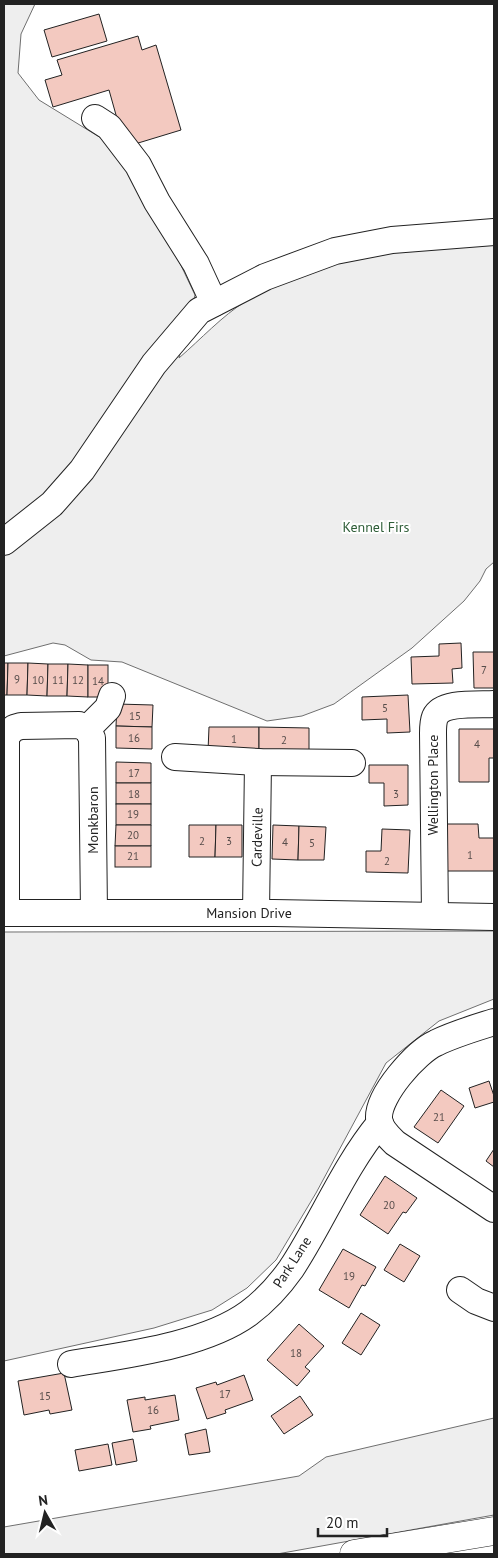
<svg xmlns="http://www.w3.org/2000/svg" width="498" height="1558" font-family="'PT Sans',sans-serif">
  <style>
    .green { fill: #eee; stroke: #6f6f6f }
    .building { fill: #f3c9c0; stroke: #222 }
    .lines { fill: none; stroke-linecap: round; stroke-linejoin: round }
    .minor-casing { stroke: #222; stroke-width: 28 }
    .major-casing { stroke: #222; stroke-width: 29 }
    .minor { stroke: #fff; stroke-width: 26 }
    .major { stroke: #fff; stroke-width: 28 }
    .labels { text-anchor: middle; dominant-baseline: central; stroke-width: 4; stroke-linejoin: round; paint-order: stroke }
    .number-label { font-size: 11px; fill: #564c4a }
    .park-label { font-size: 14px; fill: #2f5e38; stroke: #fff }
    .street-label { font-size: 14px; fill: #222; stroke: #fff }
  </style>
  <rect width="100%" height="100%" fill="#fff"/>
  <g class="green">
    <path d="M4,4H35L21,34L18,73L39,100L114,146L160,221L195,295L179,358C201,339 222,316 246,301C323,250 406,249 494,240V562L486,569L480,581L464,601L412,648L334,704L302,716L267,721L122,662L91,660L65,645L53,643L4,656Z"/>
    <path d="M494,931V999L439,1021L386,1063L316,1193L276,1260L247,1288L212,1310L154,1328L4,1361V932Z"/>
    <path d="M494,1418V1515L277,1554H4V1527L299,1476L326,1457Z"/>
  </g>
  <g class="building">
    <path d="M99,14L107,41L52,57L44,30Z"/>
    <path d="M138,36L142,50L156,45L181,130L125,147L109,90L53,107L45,80L62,75L57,60Z"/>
    <path d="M461,643L462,668L452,669L453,683L412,684L411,657L439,656V644Z"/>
    <path d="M473,652H494V688H474Z"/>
    <path d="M4,663H8L7,695H4Z"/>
    <path d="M8,663H28L27,695H7Z"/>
    <path d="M28,663L48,664L47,696L27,695Z"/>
    <path d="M48,664H68L67,696H47Z"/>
    <path d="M68,664L88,665V697L67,696Z"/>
    <rect x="88" y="665" width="20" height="32"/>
    <path d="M408,695L410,732L387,733V719L362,720V697Z"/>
    <path d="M117,704L153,705L152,727L116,726Z"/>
    <path d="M116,726L152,727V749L116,748Z"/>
    <path d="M209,727H259V752L208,751Z"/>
    <path d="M259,727L309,728V753L259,752Z"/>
    <path d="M459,729H494V758H489V782H459Z"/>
    <path d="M116,762L151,763V783H116Z"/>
    <path d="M369,765H408V805L384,806V783H369Z"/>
    <rect x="116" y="783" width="35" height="21"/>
    <rect x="116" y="804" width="35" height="21"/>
    <path d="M446,824H478L479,838H494V871H446Z"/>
    <path d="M116,825H151V846H115Z"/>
    <path d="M189,825H216L215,857H189Z"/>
    <path d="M216,825H242V857H215Z"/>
    <path d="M273,825L299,826L298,860L272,859Z"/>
    <path d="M299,826L326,827L324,860H298Z"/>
    <path d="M382,829L410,830L408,873L366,872V851H381Z"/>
    <rect x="115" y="846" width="36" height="21"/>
    <path d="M489,1081L494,1096V1102L475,1108L469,1088Z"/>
    <path d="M441,1090L464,1106L438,1143L414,1127Z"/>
    <path d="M494,1149V1167L486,1161Z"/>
    <path d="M385,1176L417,1198L406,1213L403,1212L388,1234L360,1215Z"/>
    <path d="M400,1244L420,1256L404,1282L384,1270Z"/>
    <path d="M343,1249L376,1267L365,1286L362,1285L349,1308L319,1290Z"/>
    <path d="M361,1313L380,1325L361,1355L342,1343Z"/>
    <path d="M299,1324L324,1346L305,1367L310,1371L297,1386L267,1360Z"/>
    <path d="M64,1373L72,1410L50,1414L49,1410L24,1415L18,1381Z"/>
    <path d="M244,1375L253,1400L225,1410L226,1413L207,1419L196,1388L216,1382L217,1385Z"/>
    <path d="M175,1395L179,1420L150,1426L151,1429L133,1432L127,1400L145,1397V1400Z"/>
    <path d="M300,1396L313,1415L284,1434L271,1416Z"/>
    <path d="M206,1429L210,1452L189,1455L185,1434Z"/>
    <path d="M133,1439L137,1461L116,1465L112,1443Z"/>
    <path d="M108,1444L112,1465L79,1471L75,1450Z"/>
  </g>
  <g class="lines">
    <g class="minor-casing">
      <g id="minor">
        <path d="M95,118L109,127L138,165L157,202L196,264L214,303"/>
        <path d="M4,542L52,504L82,470L154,364L199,311L265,277L335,251L392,240L494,232"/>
        <path d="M87,729L108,708L112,696"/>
        <path d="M175,757L258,762L352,763"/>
        <path d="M4,913H274L494,917"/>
        <path d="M6,913V736L14,728L21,726L79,725L87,729L92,738L94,912"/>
        <path d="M256,913L258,762"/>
        <path d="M435,916L433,733C433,728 433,722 435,717C442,701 479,705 494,704"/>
        <path d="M494,1022C475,1028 454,1034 436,1043C416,1052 378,1095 379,1118C379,1128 388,1136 395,1143L494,1209"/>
        <path d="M460,1290L476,1301L494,1308"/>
        <path d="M71,1364C124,1355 204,1346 249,1313C265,1301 279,1286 291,1269C322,1222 343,1168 380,1123"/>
      </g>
    </g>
    <g class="major-casing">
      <path id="major" d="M354,1554L494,1531"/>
    </g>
    <use href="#minor" class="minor"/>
    <use href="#major" class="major"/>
  </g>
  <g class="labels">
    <g class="number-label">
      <text x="484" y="670">7</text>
      <text x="17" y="679">9</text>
      <text x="38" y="680">10</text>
      <text x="58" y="680">11</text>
      <text x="78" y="680">12</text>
      <text x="98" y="681">14</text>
      <text x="385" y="708">5</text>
      <text x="135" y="716">15</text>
      <text x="134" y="738">16</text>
      <text x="234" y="739">1</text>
      <text x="284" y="740">2</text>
      <text x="477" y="744">4</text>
      <text x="134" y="773">17</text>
      <text x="134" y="794">18</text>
      <text x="396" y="794">3</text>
      <text x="133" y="814">19</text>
      <text x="133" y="835">20</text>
      <text x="202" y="841">2</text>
      <text x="229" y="841">3</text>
      <text x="285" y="842">4</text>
      <text x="312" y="843">5</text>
      <text x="470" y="855">1</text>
      <text x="133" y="856">21</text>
      <text x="387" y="861">2</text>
      <text x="439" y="1117">21</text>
      <text x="389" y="1205">20</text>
      <text x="349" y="1276">19</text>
      <text x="296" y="1353">18</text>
      <text x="225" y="1394">17</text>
      <text x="45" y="1396">15</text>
      <text x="153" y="1410">16</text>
    </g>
    <g class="park-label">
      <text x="376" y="527">Kennel Firs</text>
    </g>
    <g class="street-label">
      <text transform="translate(433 785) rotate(-90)">Wellington Place</text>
      <text transform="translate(93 820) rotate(-90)">Monkbaron</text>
      <text transform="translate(257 837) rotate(-89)">Cardeville</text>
      <text x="249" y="913">Mansion Drive</text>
      <text transform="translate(292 1262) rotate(-57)">Park Lane</text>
    </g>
  </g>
  <rect width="498" height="1558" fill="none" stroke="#222222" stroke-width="10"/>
  <g transform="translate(45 1513) rotate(352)" stroke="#ffffff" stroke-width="4" paint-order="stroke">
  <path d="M0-4L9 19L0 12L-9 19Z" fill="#222222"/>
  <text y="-8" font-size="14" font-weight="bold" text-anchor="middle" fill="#222222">N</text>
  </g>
  <path d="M318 1528v8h69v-8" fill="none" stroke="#222222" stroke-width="2.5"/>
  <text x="326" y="1528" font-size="15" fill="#222222" stroke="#ffffff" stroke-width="4" paint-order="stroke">20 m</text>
</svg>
